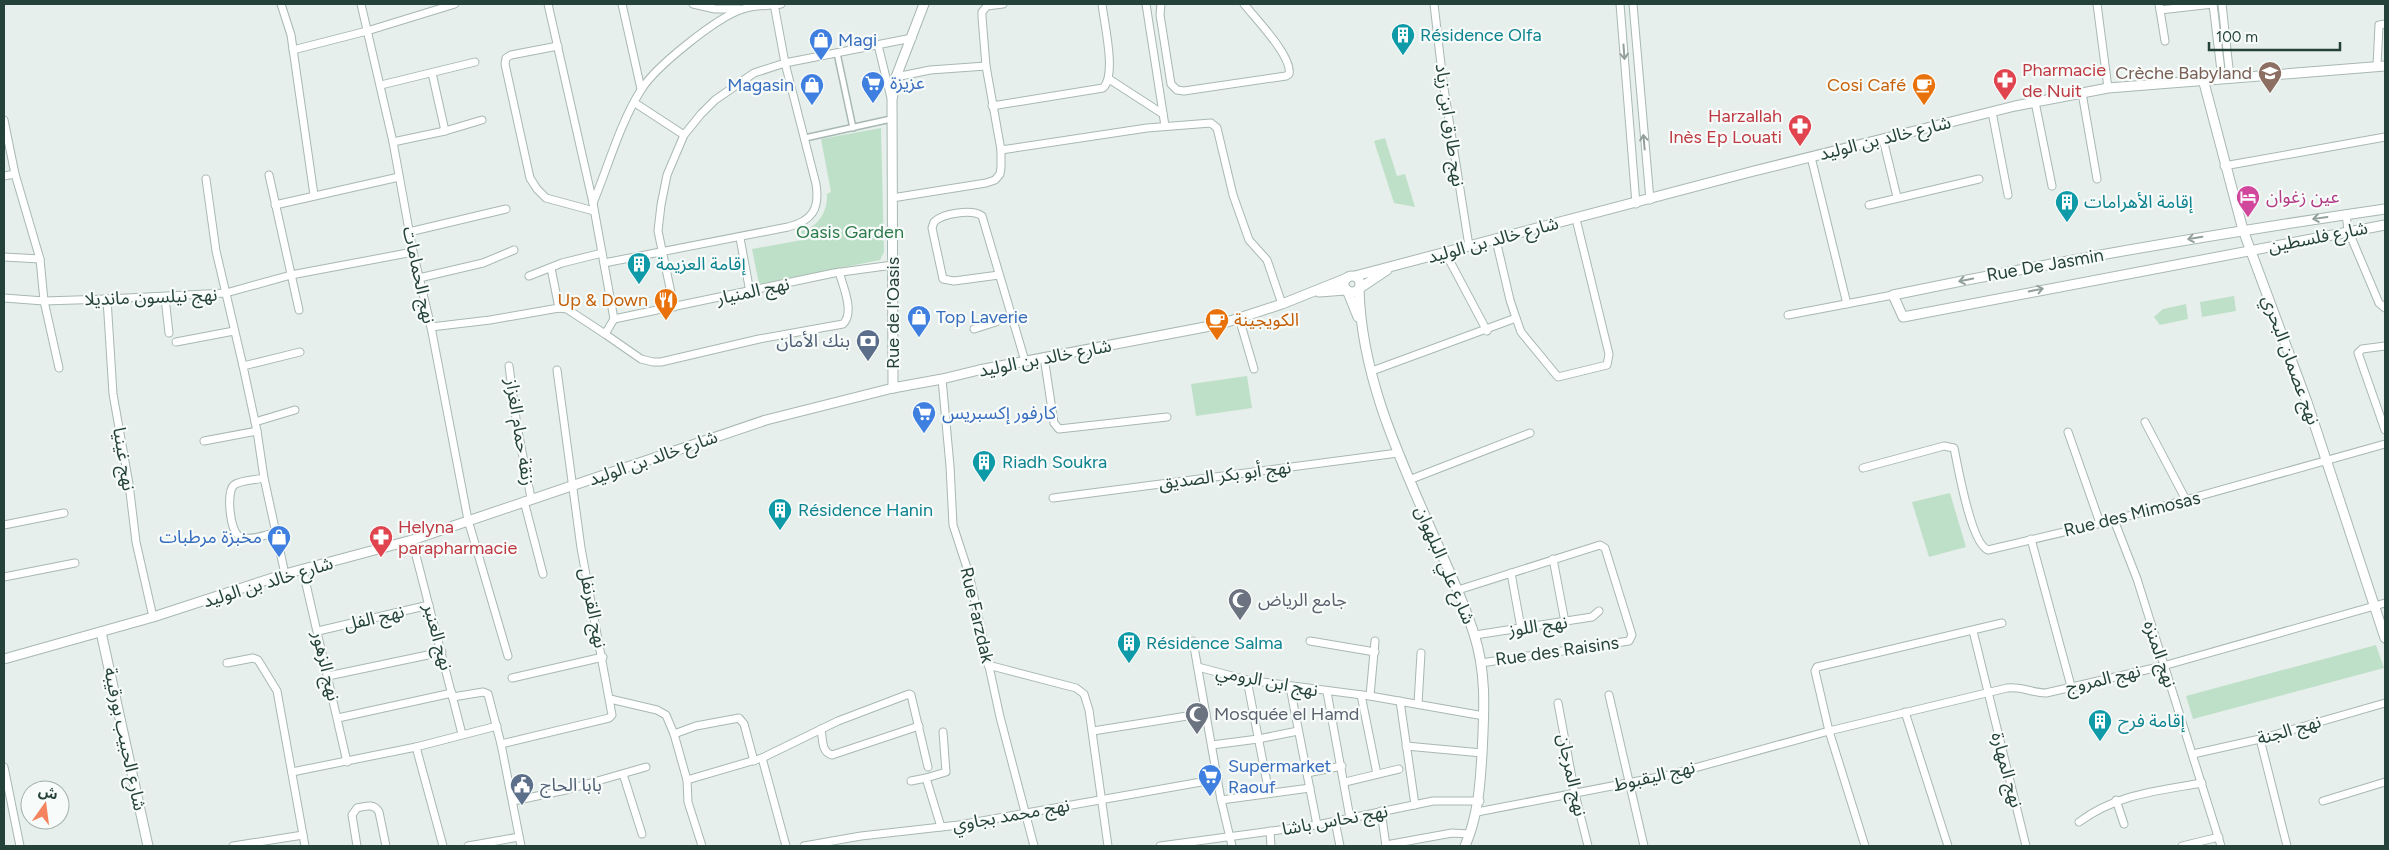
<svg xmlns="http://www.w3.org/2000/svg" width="2389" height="850" font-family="Figtree,'Noto Sans Arabic',sans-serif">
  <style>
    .green { fill: #bfe0c8 }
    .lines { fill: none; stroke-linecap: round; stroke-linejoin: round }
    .pedestrian-casing { stroke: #a8b8b2; stroke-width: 8 }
    .minor-casing { stroke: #a8b8b2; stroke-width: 9 }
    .tertiary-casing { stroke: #a8b8b2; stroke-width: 11 }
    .pedestrian { stroke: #fff; stroke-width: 5 }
    .minor { stroke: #fff; stroke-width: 7 }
    .tertiary { stroke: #fff; stroke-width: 9 }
    .oneway { stroke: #92a09c }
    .labels { text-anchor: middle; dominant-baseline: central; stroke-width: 4.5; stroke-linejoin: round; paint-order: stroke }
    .culture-label { font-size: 18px; fill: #0d838f; stroke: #f7fbf9; text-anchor: start }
    .shop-label { font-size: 18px; fill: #366cbe; stroke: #f7fbf9; text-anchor: start }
    .health-label { font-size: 18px; fill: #be3a42; stroke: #f7fbf9; text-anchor: start }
    .education-label { font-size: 18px; fill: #785e54; stroke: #f7fbf9; text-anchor: end }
    .food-label { font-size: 18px; fill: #c56008; stroke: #f7fbf9; text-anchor: end }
    .street-label { font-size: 18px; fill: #24423a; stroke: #f7fbf9 }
    .hotel-label { font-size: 18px; fill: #b23c85; stroke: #f7fbf9; text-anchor: start }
    .park-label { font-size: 18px; fill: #2d7a4b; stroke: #f7fbf9 }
    .service-label { font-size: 18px; fill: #4e5e75; stroke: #f7fbf9; text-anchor: end }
    .worship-label { font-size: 18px; fill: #5b616d; stroke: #f7fbf9; text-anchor: start }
  </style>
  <rect width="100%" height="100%" fill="#e6efeb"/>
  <g class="green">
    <path d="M881,128L884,252L880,260L759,284L752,249L802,240L801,231C818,228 828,211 827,194L831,192L821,139Z"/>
    <path d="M1385,138L1397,176L1405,174L1415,207L1394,203L1374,141Z"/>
    <path d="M2234,296L2236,311L2202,317L2200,302Z"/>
    <path d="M2186,304L2188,319L2160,325L2154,317L2163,309Z"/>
    <path d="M1247,376L1252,408L1196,416L1191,384Z"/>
    <path d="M1950,493L1966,547L1929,557L1912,502Z"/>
    <path d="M2376,645L2384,668L2193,719L2186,696Z"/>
  </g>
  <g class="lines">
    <g class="pedestrian-casing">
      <g id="pedestrian">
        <path d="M837,53L853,128"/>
        <path d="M805,138L891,119"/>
      </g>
    </g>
    <g class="minor-casing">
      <g id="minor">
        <path d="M281,4L291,35L314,195"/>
        <path d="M361,4L393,142L413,252L431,327L468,520L508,656"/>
        <path d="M548,4L593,203L614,319L605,334"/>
        <path d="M622,4L641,89"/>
        <path d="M693,4L715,9H740"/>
        <path d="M1146,4L1165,126"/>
        <path d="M1161,4L1160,15L1171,84L1177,90L1184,91L1286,76L1289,74C1293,57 1255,18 1244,4"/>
        <path d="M1434,4L1443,82L1469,246"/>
        <path d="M1620,4L1636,204"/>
        <path d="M1633,4L1650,200"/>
        <path d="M2097,4L2108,88"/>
        <path d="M2159,4L2165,41"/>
        <path d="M2222,4L2230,78"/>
        <path d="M2160,10L2213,4L2222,79"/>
        <path d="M878,45L891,98"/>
        <path d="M558,46L511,55L506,58L505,64L530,178L537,189L546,198L594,211"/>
        <path d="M293,50L367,31L455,4"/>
        <path d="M2377,66L2379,25L2385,24"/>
        <path d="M432,73L445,131"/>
        <path d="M896,77L930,70L986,66"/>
        <path d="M1109,79L1163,114"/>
        <path d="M381,85L475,62"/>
        <path d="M2082,93L2097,179"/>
        <path d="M2035,102L2052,186"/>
        <path d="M635,103L684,135"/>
        <path d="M992,106L1103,88C1117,75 1104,23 1102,4"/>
        <path d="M1992,112L2008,195"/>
        <path d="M4,120L15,174L40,259L44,301L59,368"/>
        <path d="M1883,139L1897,197"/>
        <path d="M393,142L445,131L482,120"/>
        <path d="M1001,150L1147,128L1211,123L1217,128L1233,195L1249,240L1267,260L1282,304"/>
        <path d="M1811,157L1847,304"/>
        <path d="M2224,166L2385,137"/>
        <path d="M269,175L299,310"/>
        <path d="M4,176L15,174"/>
        <path d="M206,179L216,251L243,366L257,431L264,478L285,574"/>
        <path d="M892,198L986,183L995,180L1000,174L1001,167V150L986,66L982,17V12L987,6L1003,4"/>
        <path d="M593,203C608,167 620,123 641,90C655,67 717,17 743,9C754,5 769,6 781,4"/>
        <path d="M275,205L399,177"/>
        <path d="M1869,205L1979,179"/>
        <path d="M2346,214L2348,230L2379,303L2385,308"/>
        <path d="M409,232L506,209"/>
        <path d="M740,238L750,292"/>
        <path d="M1445,252L1487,331"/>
        <path d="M4,257L40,259"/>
        <path d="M604,263L788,227C812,221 820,209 816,184L785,63L774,4"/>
        <path d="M551,268L559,308"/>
        <path d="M999,275L954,281L943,279L932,228L934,222C943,213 972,209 982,216L1025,361"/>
        <path d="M529,276L562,263L602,253"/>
        <path d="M419,278L483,263L514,250"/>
        <path d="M4,298L44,301L107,299L226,293L291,275L413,252"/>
        <path d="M165,298L169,333"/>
        <path d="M107,299L113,394L129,484L136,542L153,617"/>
        <path d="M674,307L658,231L661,205L667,175L684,135L701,114L715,100L754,73L785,63L912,38"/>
        <path d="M1788,315L1893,295"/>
        <path d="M1239,318L1254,369"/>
        <path d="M1516,318L1521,332L1558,377L1607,365L1609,354L1576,219"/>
        <path d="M614,319L834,273L893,265"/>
        <path d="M431,327L490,320L559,308L567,309L605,334L641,359L653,362H661L759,339L843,324C855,313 843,286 839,272"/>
        <path d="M974,329L996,322"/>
        <path d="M176,342L234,331"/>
        <path d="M2385,346L2362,349L2358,353L2385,430"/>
        <path d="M1044,357L1054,423L1059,429L1167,417"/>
        <path d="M243,366L300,352"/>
        <path d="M509,366L517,426L531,498"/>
        <path d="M1372,371L1516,318L1510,300L1496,240"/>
        <path d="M942,379L950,466L953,525L969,574L1000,717L1034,846"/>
        <path d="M255,422L295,410"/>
        <path d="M2145,422L2186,500"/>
        <path d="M2068,432L2100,523"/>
        <path d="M204,441L257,431"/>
        <path d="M1863,468L1944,446L1954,448C1958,467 1971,544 1988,550L2114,520L2385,444"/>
        <path d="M264,478C256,480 241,480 234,485C226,492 230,531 239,536C248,542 266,535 276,532"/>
        <path d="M1409,480L1530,433"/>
        <path d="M1053,498L1398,453"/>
        <path d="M524,501L543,574"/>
        <path d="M2114,520L2137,579L2221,846"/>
        <path d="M4,525L64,513"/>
        <path d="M2031,539L2071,686"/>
        <path d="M412,540L462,734"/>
        <path d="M1553,559L1565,622"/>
        <path d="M303,571L347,762"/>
        <path d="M1511,573L1521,628"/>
        <path d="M4,577L75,563"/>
        <path d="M1458,590L1600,545L1605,548L1632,635L1629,641L1481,663"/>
        <path d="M318,631L429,605"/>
        <path d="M1973,631L2026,846"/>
        <path d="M1475,635L1592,617L1599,611"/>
        <path d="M1193,641L1221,800L1232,846"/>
        <path d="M1310,641L1375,652"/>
        <path d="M227,663L253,658L258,660L277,691L305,846"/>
        <path d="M988,665L1076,688L1084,694L1089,710L1108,846"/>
        <path d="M1198,667L1247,680L1370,696L1484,716"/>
        <path d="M328,676L442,652"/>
        <path d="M512,678L603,657"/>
        <path d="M1247,680L1269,793"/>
        <path d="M1290,687L1317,825"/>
        <path d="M1327,692L1350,818"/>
        <path d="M1361,695L1377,774"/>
        <path d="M1609,695L1644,846"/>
        <path d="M1370,696L1375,641"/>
        <path d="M453,697L483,692L488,694L501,744L521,846"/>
        <path d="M610,699L657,710L666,715L674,734L687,780L688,802L702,846"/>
        <path d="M1400,701L1415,805"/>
        <path d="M1558,703L1575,794L1588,846"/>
        <path d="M1418,704L1421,653"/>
        <path d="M1905,712L1948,846"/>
        <path d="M338,718L452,693"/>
        <path d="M821,729C823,739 821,752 832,755L919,726"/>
        <path d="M1093,731L1206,713"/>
        <path d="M674,734L696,726L739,718L744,724L754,761"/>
        <path d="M2260,739L2287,846"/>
        <path d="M501,744L609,718L612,715L581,548L557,370"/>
        <path d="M1212,745L1258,739L1298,731"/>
        <path d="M1406,746L1482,753"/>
        <path d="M416,747L443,846"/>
        <path d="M2193,754L2260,739L2385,703"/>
        <path d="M762,758L786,846"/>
        <path d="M4,767L20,846"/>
        <path d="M292,772L416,747L497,726"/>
        <path d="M1307,773L1342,766"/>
        <path d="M623,774L642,834"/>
        <path d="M687,780L762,758L838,721L909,694L911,695L928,767"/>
        <path d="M911,781L926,778"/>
        <path d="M1345,782L1399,769"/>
        <path d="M1221,800L1310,788"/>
        <path d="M2116,800L2124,824"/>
        <path d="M513,801L566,790L646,767"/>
        <path d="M2323,801L2385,782"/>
        <path d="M1381,811L1386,846"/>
        <path d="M1477,812L1669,775L1829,731L2007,688C2024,686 2031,693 2046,693L2163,666L2385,603"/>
        <path d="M1335,821L1340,846"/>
        <path d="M2079,822C2117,794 2157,791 2202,783"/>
        <path d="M941,827L926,778L946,772L943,732"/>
        <path d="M1270,831L1271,846"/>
        <path d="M1386,845L1452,833L1470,834"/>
        <path d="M233,846L303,835"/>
        <path d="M357,846L352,815L357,808C366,806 374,803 379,812L386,846"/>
        <path d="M468,846L519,837"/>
        <path d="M804,846L861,836L959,825L1218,779"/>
        <path d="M1160,846L1317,825L1433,801H1480"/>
        <path d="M1865,846L1829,731L1815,671L1817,667L2002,623"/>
        <path d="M2182,846L2219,837"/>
      </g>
    </g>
    <g class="tertiary-casing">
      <g id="tertiary">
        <path d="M2203,79L2243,230L2307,402L2385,638"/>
        <path d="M2385,209C2220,233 2057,261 1893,295L1903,317L2385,225"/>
        <path d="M1355,276L1750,172L2015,106L2108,88L2385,66"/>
        <circle cx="1352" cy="284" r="8"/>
        <path d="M1359,288C1361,381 1404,467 1440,550C1452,578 1465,605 1474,634C1487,674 1484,713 1482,754C1480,787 1478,816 1465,846"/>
        <path d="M1360,288L1387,270"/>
        <path d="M1347,290L1358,317"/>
        <path d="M1319,292L1346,290"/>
        <path d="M893,388L892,100L896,77L924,4"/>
        <path d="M101,632L148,846"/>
        <path d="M4,659L153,617L285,574L412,540L766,420L893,388L942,379L979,370L1221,324L1282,304L1347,278"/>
      </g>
    </g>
    <use href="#pedestrian" class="pedestrian"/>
    <use href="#minor" class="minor"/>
    <use href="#tertiary" class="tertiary"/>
  </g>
  <defs><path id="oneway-shaft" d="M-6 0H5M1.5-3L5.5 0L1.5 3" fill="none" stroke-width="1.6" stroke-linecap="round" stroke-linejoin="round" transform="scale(1.25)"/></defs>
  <g class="oneway">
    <use href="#oneway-shaft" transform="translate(1624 52) rotate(86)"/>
    <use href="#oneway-shaft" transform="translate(1644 142) rotate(-95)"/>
    <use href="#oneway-shaft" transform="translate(2320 218) rotate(172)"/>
    <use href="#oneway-shaft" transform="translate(2195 238) rotate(170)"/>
    <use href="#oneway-shaft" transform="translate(1966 280) rotate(168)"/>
    <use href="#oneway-shaft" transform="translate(2036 290) rotate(-11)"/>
  </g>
  <defs>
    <g id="building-pin" transform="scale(1.25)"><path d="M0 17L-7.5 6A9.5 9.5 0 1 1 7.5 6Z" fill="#0f9aa8" stroke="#f7fbf9"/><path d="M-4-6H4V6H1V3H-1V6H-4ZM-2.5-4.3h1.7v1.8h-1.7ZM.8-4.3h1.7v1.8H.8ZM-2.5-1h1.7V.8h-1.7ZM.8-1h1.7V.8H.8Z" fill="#fff"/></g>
    <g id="shop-pin" transform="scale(1.25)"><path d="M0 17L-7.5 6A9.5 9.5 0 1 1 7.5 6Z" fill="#3f7fe0" stroke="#f7fbf9"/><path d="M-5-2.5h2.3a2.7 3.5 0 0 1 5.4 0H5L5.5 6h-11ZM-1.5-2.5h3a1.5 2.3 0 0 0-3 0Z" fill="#fff"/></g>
    <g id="school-pin" transform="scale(1.25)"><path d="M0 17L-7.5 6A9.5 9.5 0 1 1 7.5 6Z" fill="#8d6e63" stroke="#f7fbf9"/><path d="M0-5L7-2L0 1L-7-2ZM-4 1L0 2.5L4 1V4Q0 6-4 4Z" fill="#fff"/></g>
    <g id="pharmacy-pin" transform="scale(1.25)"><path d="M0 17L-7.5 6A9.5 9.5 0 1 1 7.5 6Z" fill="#e0444e" stroke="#f7fbf9"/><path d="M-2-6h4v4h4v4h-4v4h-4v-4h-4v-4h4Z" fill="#fff"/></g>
    <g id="supermarket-pin" transform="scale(1.25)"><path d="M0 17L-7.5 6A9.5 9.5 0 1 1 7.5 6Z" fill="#3f7fe0" stroke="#f7fbf9"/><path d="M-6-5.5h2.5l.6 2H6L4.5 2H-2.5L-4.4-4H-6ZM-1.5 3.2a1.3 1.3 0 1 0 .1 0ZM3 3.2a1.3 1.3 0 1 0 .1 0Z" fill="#fff"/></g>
    <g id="cafe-pin" transform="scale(1.25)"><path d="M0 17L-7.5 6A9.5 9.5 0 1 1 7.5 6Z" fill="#e8710a" stroke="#f7fbf9"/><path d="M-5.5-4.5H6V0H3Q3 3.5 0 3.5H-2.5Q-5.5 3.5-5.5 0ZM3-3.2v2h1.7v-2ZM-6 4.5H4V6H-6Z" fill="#fff"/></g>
    <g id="hotel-pin" transform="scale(1.25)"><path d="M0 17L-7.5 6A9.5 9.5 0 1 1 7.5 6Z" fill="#d1479c" stroke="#f7fbf9"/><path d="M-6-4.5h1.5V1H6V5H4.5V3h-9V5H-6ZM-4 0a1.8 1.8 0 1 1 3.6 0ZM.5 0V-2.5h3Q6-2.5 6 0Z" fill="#fff"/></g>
    <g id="restaurant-pin" transform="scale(1.25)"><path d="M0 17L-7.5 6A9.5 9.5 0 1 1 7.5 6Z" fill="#e8710a" stroke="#f7fbf9"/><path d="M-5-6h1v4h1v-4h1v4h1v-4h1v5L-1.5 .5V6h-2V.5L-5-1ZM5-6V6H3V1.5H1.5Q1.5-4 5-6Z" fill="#fff"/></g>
    <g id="bank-pin" transform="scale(1.25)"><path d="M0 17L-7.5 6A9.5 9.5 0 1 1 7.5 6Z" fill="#5c6f8a" stroke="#f7fbf9"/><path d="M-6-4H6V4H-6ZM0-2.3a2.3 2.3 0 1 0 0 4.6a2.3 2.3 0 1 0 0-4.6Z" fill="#fff"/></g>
    <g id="mosque-pin" transform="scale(1.25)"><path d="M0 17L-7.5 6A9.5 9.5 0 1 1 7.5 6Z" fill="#6b7280" stroke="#f7fbf9"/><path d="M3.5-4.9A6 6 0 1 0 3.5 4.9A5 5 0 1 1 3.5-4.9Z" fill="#fff"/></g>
    <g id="civic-pin" transform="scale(1.25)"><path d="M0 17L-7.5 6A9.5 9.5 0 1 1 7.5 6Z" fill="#5c6f8a" stroke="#f7fbf9"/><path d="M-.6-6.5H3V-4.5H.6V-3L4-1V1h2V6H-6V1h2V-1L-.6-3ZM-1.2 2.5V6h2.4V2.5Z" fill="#fff"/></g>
  </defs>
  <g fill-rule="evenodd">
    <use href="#building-pin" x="1403" y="35"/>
    <use href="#shop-pin" x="821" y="40"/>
    <use href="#school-pin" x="2270" y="73"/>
    <use href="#pharmacy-pin" x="2005" y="80"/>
    <use href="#supermarket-pin" x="873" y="83"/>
    <use href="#shop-pin" x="812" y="85"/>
    <use href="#cafe-pin" x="1924" y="85"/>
    <use href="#pharmacy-pin" x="1800" y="126"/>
    <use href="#hotel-pin" x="2248" y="197"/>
    <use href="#building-pin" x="2067" y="202"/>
    <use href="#building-pin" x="639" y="264"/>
    <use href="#restaurant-pin" x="666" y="300"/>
    <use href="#shop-pin" x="919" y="317"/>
    <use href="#cafe-pin" x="1217" y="320"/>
    <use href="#bank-pin" x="868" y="341"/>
    <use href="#supermarket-pin" x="924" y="413"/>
    <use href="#building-pin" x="984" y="462"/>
    <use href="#building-pin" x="780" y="510"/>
    <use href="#shop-pin" x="279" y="537"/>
    <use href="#pharmacy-pin" x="381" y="537"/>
    <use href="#mosque-pin" x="1240" y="600"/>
    <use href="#building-pin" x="1129" y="643"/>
    <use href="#mosque-pin" x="1197" y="714"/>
    <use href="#building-pin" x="2100" y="721"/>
    <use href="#supermarket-pin" x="1210" y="776"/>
    <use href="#civic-pin" x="522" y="785"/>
  </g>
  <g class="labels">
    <g class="culture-label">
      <text x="1420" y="35">Résidence Olfa</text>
      <text x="2084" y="202">إقامة الأهرامات</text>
      <text x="656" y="264">إقامة العزيمة</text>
      <text x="1002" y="462">Riadh Soukra</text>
      <text x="798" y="510">Résidence Hanin</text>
      <text x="1146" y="643">Résidence Salma</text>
      <text x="2118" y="721">إقامة فرح</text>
    </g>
    <g class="shop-label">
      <text x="838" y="40">Magi</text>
      <text x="890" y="83">عزيزة</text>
      <text x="794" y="85" text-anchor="end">Magasin</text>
      <text x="936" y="317">Top Laverie</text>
      <text x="942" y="413">كارفور إكسبريس</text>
      <text x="262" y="537" text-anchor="end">مخبزة مرطبات</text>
      <text x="1228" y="766">Supermarket<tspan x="1228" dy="21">Raouf</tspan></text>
    </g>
    <g class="health-label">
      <text x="2022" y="70">Pharmacie<tspan x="2022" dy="21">de Nuit</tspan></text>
      <text x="1782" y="116" text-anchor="end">Harzallah<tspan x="1782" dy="21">Inès Ep Louati</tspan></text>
      <text x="398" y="527">Helyna<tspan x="398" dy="21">parapharmacie</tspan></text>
    </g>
    <g class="education-label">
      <text x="2252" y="73">Crèche Babyland</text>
    </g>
    <g class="food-label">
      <text x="1906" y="85">Cosi Café</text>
      <text x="648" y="300">Up &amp; Down</text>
      <text x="1234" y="320" text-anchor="start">الكويجينة</text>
    </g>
    <g class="street-label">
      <text transform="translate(1450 125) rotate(82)">نهج طارق ابن زياد</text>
      <text transform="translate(1885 138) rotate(-14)">شارع خالد بن الوليد</text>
      <text transform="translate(2318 237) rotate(-11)">شارع فلسطين</text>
      <text transform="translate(1493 240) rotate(-15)">شارع خالد بن الوليد</text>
      <text transform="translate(2045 265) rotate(-10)">Rue De Jasmin</text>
      <text transform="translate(419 275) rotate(78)">نهج الحمامات</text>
      <text transform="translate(753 291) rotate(-12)">نهج المنيار</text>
      <text transform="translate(151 297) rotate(-2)">نهج نيلسون مانديلا</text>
      <text transform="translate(893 313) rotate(-90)">Rue de l'Oasis</text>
      <text transform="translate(1045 358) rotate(-11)">شارع خالد بن الوليد</text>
      <text transform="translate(2291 360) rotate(70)">نهج عصمان البحري</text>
      <text transform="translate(520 432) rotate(81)">زنقة حمام الغزاز</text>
      <text transform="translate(653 458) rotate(-19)">شارع خالد بن الوليد</text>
      <text transform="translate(124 459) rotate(81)">نهج غينيا</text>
      <text transform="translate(1225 475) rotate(-7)">نهج أبو بكر الصديق</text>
      <text transform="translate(2132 514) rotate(-14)">Rue des Mimosas</text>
      <text transform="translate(1445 565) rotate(67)">شارع علي البلهوان</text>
      <text transform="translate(268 582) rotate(-17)">شارع خالد بن الوليد</text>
      <text transform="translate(593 608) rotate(79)">نهج القرنفل</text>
      <text transform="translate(977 615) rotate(77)">Rue Farzdak</text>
      <text transform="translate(374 618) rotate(-13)">نهج الفل</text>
      <text transform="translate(1538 626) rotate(-8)">نهج اللوز</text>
      <text transform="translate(438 637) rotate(75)">نهج العنبر</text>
      <text transform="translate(1557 651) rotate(-8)">Rue des Raisins</text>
      <text transform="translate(2160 654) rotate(72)">نهج المنزه</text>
      <text transform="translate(326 666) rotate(77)">نهج الزهور</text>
      <text transform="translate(2103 679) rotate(-13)">نهج المروج</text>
      <text transform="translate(1267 681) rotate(11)">نهج ابن الرومي</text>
      <text transform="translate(2289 730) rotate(-16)">نهج الجنة</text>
      <text transform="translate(125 739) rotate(78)">شارع الحبيب بورقيبة</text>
      <text transform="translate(2007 770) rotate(75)">نهج المهارة</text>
      <text transform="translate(1572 775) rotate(78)">نهج المرجان</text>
      <text transform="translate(1654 776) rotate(-13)">نهج اليقبوط</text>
      <text transform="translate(1011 815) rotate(-10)">نهج محمد بجاوي</text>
      <text transform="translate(1335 820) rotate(-10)">نهج نحاس باشا</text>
    </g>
    <g class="hotel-label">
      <text x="2266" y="197">عين زغوان</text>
    </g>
    <g class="park-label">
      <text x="850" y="232">Oasis Garden</text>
    </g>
    <g class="service-label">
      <text x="850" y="341">بنك الأمان</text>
      <text x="540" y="785" text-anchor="start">بابا الحاج</text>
    </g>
    <g class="worship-label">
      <text x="1258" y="600">جامع الرياض</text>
      <text x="1214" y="714">Mosquée el Hamd</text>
    </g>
  </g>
  <rect width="2389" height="850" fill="none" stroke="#24423a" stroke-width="10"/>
  <g transform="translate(45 805) rotate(14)"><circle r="24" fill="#f7fbf9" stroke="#a3b1ad"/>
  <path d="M0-4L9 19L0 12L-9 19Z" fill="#f4845f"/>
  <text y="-8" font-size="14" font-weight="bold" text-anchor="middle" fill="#24423a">ش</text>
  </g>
  <path d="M2209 42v8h131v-8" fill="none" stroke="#24423a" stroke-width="2.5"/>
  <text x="2216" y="42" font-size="15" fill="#24423a" stroke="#f7fbf9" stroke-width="4" paint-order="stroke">100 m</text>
</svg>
